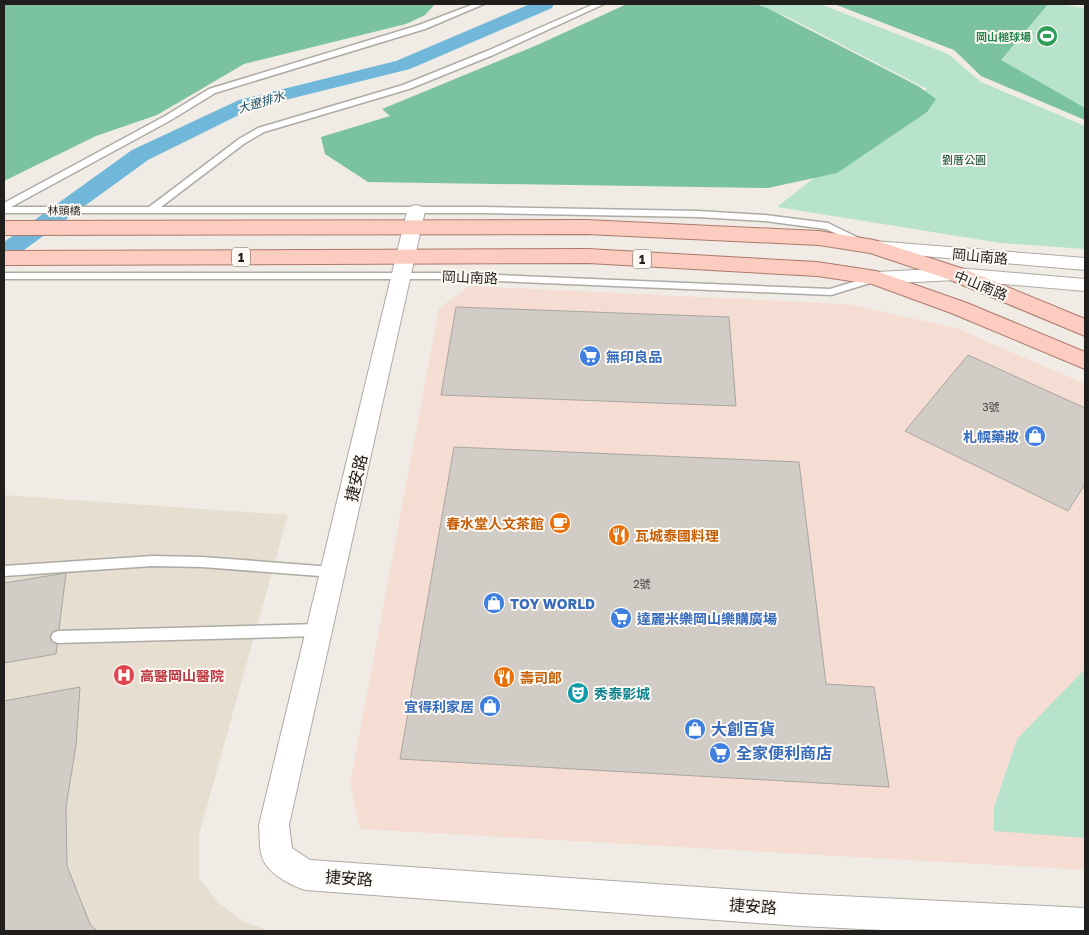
<svg xmlns="http://www.w3.org/2000/svg" width="1089" height="935" font-family="'Golos Text','Noto Sans TC',sans-serif">
  <style>
    .commercial { fill: #f5ddd3 }
    .built { fill: #e6ded1 }
    .green { fill: #b7e2cc }
    .forest { fill: #7bc2a0 }
    .lines { fill: none; stroke-linecap: round; stroke-linejoin: round }
    .canal { fill: #71b7da; fill-rule: evenodd }
    .building { fill: #d1ccc6; stroke: #aaa59f }
    .service-casing { stroke: #aeaaa4; stroke-width: 3 }
    .minor-casing { stroke: #aeaaa4; stroke-width: 2 }
    .primary-casing { stroke: #ac796b; stroke-width: 2 }
    .service { fill: #fff; fill-rule: evenodd }
    .minor { fill: #fff; fill-rule: evenodd }
    .primary { fill: #fbccbf; fill-rule: evenodd }
    .labels { text-anchor: middle; dominant-baseline: central; stroke-width: 4; stroke-linejoin: round; paint-order: stroke }
    .far-leisure-label { font-size: 11px; font-weight: bold; fill: #27864d; stroke: #fef9f3; text-anchor: end }
    .far-park-label { font-size: 11px; fill: #03412b; stroke: #fef9f3 }
    .far-street-label { font-size: 11px; fill: #201f1d; stroke: #fef9f3 }
    .number-label { font-size: 11px; fill: #4c4a47 }
    .far-water-label { font-size: 12px; font-style: italic; fill: #154e67; stroke: #fef9f3 }
    .shield { fill: #fef9f3; stroke: #63605d; stroke-width: 1 }
    .shield-label { font-size: 12px; font-weight: bold; fill: #201f1d }
    .street-label { font-size: 14px; fill: #201f1d; stroke: #fef9f3 }
    .shop-label { font-size: 14px; font-weight: bold; fill: #366cbe; stroke: #fef9f3; text-anchor: start }
    .food-label { font-size: 14px; font-weight: bold; fill: #c56008; stroke: #fef9f3; text-anchor: start }
    .health-label { font-size: 14px; font-weight: bold; fill: #be3a42; stroke: #fef9f3; text-anchor: start }
    .culture-label { font-size: 14px; font-weight: bold; fill: #0d838f; stroke: #fef9f3; text-anchor: start }
    .near-street-label { font-size: 16px; fill: #201f1d; stroke: #fef9f3 }
    .near-shop-label { font-size: 16px; font-weight: bold; fill: #366cbe; stroke: #fef9f3; text-anchor: start }
  </style>
  <rect width="100%" height="100%" fill="#f0ece5"/>
  <path class="commercial" d="M470,286L847,304L956,328L1085,384V870L360,829L350,784L439,308Z"/>
  <path class="built" d="M4,495L288,515L199,835V878L219,903L244,922L271,931H4Z"/>
  <g class="green">
    <path d="M749,4H820L948,54L981,82L1085,126V249L1001,243L777,207L927,89L788,17Z"/>
    <path d="M1029,4H1060L1085,8V111L992,64Z"/>
    <path d="M1085,669V838L994,831V807L1017,739Z"/>
  </g>
  <g class="forest">
    <path d="M4,4H435L425,15L406,24L244,64L157,115L96,136L4,181Z"/>
    <path d="M627,4H754L767,8L918,86L936,99L927,112L837,173L768,188L368,182L325,154L321,137L390,116L382,109L535,46Z"/>
    <path d="M834,4H1048L1001,60L1085,108V120L981,76L954,50Z"/>
  </g>
  <g class="lines">
    <path class="canal" d="M530,4H554L552,8L410,69L253,108L148,160L13,258L4,260V242L132,150L239,100L396,61Z"/>
  </g>
  <g class="building">
    <path d="M456,307L729,317L736,406L441,395Z"/>
    <path d="M968,355L1085,408V484L1068,511L905,431Z"/>
    <path d="M454,447L799,462L826,684L874,687L889,787L400,759Z"/>
    <path d="M66,573L56,654L4,663V583Z"/>
    <path d="M80,687L76,745L66,807L67,866L90,924L97,931H4V701Z"/>
  </g>
  <g class="lines">
    <g class="service-casing">
      <g id="service">
        <path d="M474,4H484L425,29L215,93L171,120L11,207H149L239,139L258,128L403,85L487,51L594,4H604L493,55L409,89L264,132L245,143L161,207H482L698,211L765,215L828,223L869,243L868,245H860L826,229L765,221L698,217L482,213H4V203L165,116L209,89L419,25Z"/>
        <path d="M4,273H449L830,289L876,275L881,278L880,280L831,295L449,279H4Z"/>
        <path d="M153,556L202,557L333,567L338,568L340,572L338,576L333,577L202,567L153,566L4,576V566Z"/>
        <path d="M318,624L323,626L325,630L323,634L318,636L58,643L53,641L51,637L53,633L58,631Z"/>
      </g>
    </g>
    <g class="minor-casing">
      <g id="minor">
        <path d="M416,205L423,207L425,211L289,825L292,848L310,860L800,894L1085,908V931H902L800,926L305,890C290,885 267,873 262,857C259,847 260,835 259,825L407,211L409,207Z"/>
        <path d="M874,241L1085,258V270L867,251L864,247L867,243Z"/>
        <path d="M956,268L1085,279V291L956,280L876,284L869,282L866,278L869,274L876,272Z"/>
      </g>
    </g>
    <g class="primary-casing">
      <g id="primary">
        <path d="M586,220L819,231L874,240L964,269L1085,319V336L948,279L870,253L819,245L586,234L4,235V221Z"/>
        <path d="M588,249L817,262L876,271L967,303L1085,352V369L951,313L872,284L817,276L588,263L4,265V251Z"/>
      </g>
    </g>
    <use href="#service" class="service"/>
    <use href="#minor" class="minor"/>
    <use href="#primary" class="primary"/>
  </g>
  <defs>
    <g id="stadium-disc" transform="scale(1.125)"><circle r="9.5" fill="#2e9e5b" stroke="#fef9f3"/><path d="M0-5a6.5 5 0 1 0 0 10a6.5 5 0 1 0 0-10ZM-3.5-1.8h7v3.6h-7Z" fill="#fff"/></g>
    <g id="supermarket-disc" transform="scale(1.125)"><circle r="9.5" fill="#3f7fe0" stroke="#fef9f3"/><path d="M-6-5.5h2.5l.6 2H6L4.5 2H-2.5L-4.4-4H-6ZM-1.5 3.2a1.3 1.3 0 1 0 .1 0ZM3 3.2a1.3 1.3 0 1 0 .1 0Z" fill="#fff"/></g>
    <g id="shop-disc" transform="scale(1.125)"><circle r="9.5" fill="#3f7fe0" stroke="#fef9f3"/><path d="M-5-2.5h2.3a2.7 3.5 0 0 1 5.4 0H5L5.5 6h-11ZM-1.5-2.5h3a1.5 2.3 0 0 0-3 0Z" fill="#fff"/></g>
    <g id="cafe-disc" transform="scale(1.125)"><circle r="9.5" fill="#e8710a" stroke="#fef9f3"/><path d="M-5.5-4.5H6V0H3Q3 3.5 0 3.5H-2.5Q-5.5 3.5-5.5 0ZM3-3.2v2h1.7v-2ZM-6 4.5H4V6H-6Z" fill="#fff"/></g>
    <g id="restaurant-disc" transform="scale(1.125)"><circle r="9.5" fill="#e8710a" stroke="#fef9f3"/><path d="M-5-6h1v4h1v-4h1v4h1v-4h1v5L-1.5 .5V6h-2V.5L-5-1ZM5-6V6H3V1.5H1.5Q1.5-4 5-6Z" fill="#fff"/></g>
    <g id="hospital-disc" transform="scale(1.125)"><circle r="9.5" fill="#e0444e" stroke="#fef9f3"/><path d="M-5-5h3v3.5h4V-5h3V5h-3V1.5h-4V5h-3Z" fill="#fff"/></g>
    <g id="theatre-disc" transform="scale(1.125)"><circle r="9.5" fill="#0f9aa8" stroke="#fef9f3"/><path d="M-5-5.5Q0-4 5-5.5V0Q5 5 0 6Q-5 5-5 0ZM-3.3-2.5H-1v1.5H-3.3ZM1-2.5H3.3v1.5H1ZM-2.8 1Q0 5.5 2.8 1Z" fill="#fff"/></g>
  </defs>
  <g fill-rule="evenodd">
    <use href="#stadium-disc" x="1047" y="36"/>
    <use href="#supermarket-disc" x="590" y="356"/>
    <use href="#shop-disc" x="1035" y="436"/>
    <use href="#cafe-disc" x="560" y="523"/>
    <use href="#restaurant-disc" x="619" y="535"/>
    <use href="#shop-disc" x="494" y="603"/>
    <use href="#supermarket-disc" x="621" y="618"/>
    <use href="#hospital-disc" x="124" y="675"/>
    <use href="#restaurant-disc" x="504" y="677"/>
    <use href="#theatre-disc" x="578" y="693"/>
    <use href="#shop-disc" x="490" y="706"/>
    <use href="#shop-disc" x="695" y="729"/>
    <use href="#supermarket-disc" x="720" y="753"/>
  </g>
  <g class="labels">
    <g class="far-leisure-label">
      <text x="1031" y="36">岡山槌球場</text>
    </g>
    <g class="far-park-label">
      <text x="964" y="159">劉厝公園</text>
    </g>
    <g class="far-street-label">
      <text transform="translate(64 210) rotate(1)">林頭橋</text>
    </g>
    <g class="number-label">
      <text x="991" y="406">3號</text>
      <text x="642" y="583">2號</text>
    </g>
    <g class="far-water-label">
      <text transform="translate(261 102) rotate(-17)">大遼排水</text>
    </g>
    <g class="shield">
      <rect x="232" y="247.5" width="18" height="19" rx="4"/>
      <rect x="633" y="249.5" width="18" height="19" rx="4"/>
    </g>
    <g class="shield-label">
      <text x="241" y="257">1</text>
      <text x="642" y="259">1</text>
    </g>
    <g class="street-label">
      <text transform="translate(980 256) rotate(5)">岡山南路</text>
      <text transform="translate(470 277) rotate(2)">岡山南路</text>
      <text transform="translate(981 285) rotate(22)">中山南路</text>
    </g>
    <g class="shop-label">
      <text x="606" y="356">無印良品</text>
      <text x="1019" y="436" text-anchor="end">札幌藥妝</text>
      <text x="510" y="603">TOY WORLD</text>
      <text x="637" y="618">達麗米樂岡山樂購廣場</text>
      <text x="474" y="706" text-anchor="end">宜得利家居</text>
    </g>
    <g class="food-label">
      <text x="544" y="523" text-anchor="end">春水堂人文茶館</text>
      <text x="635" y="535">瓦城泰國料理</text>
      <text x="520" y="677">壽司郎</text>
    </g>
    <g class="health-label">
      <text x="140" y="675">高醫岡山醫院</text>
    </g>
    <g class="culture-label">
      <text x="594" y="693">秀泰影城</text>
    </g>
    <g class="near-street-label">
      <text transform="translate(356 478) rotate(-77)">捷安路</text>
      <text transform="translate(349 878) rotate(4)">捷安路</text>
      <text transform="translate(753 906) rotate(4)">捷安路</text>
    </g>
    <g class="near-shop-label">
      <text x="711" y="729">大創百貨</text>
      <text x="736" y="753">全家便利商店</text>
    </g>
  </g>
  <rect width="1089" height="935" fill="none" stroke="#201f1d" stroke-width="10"/>
</svg>
